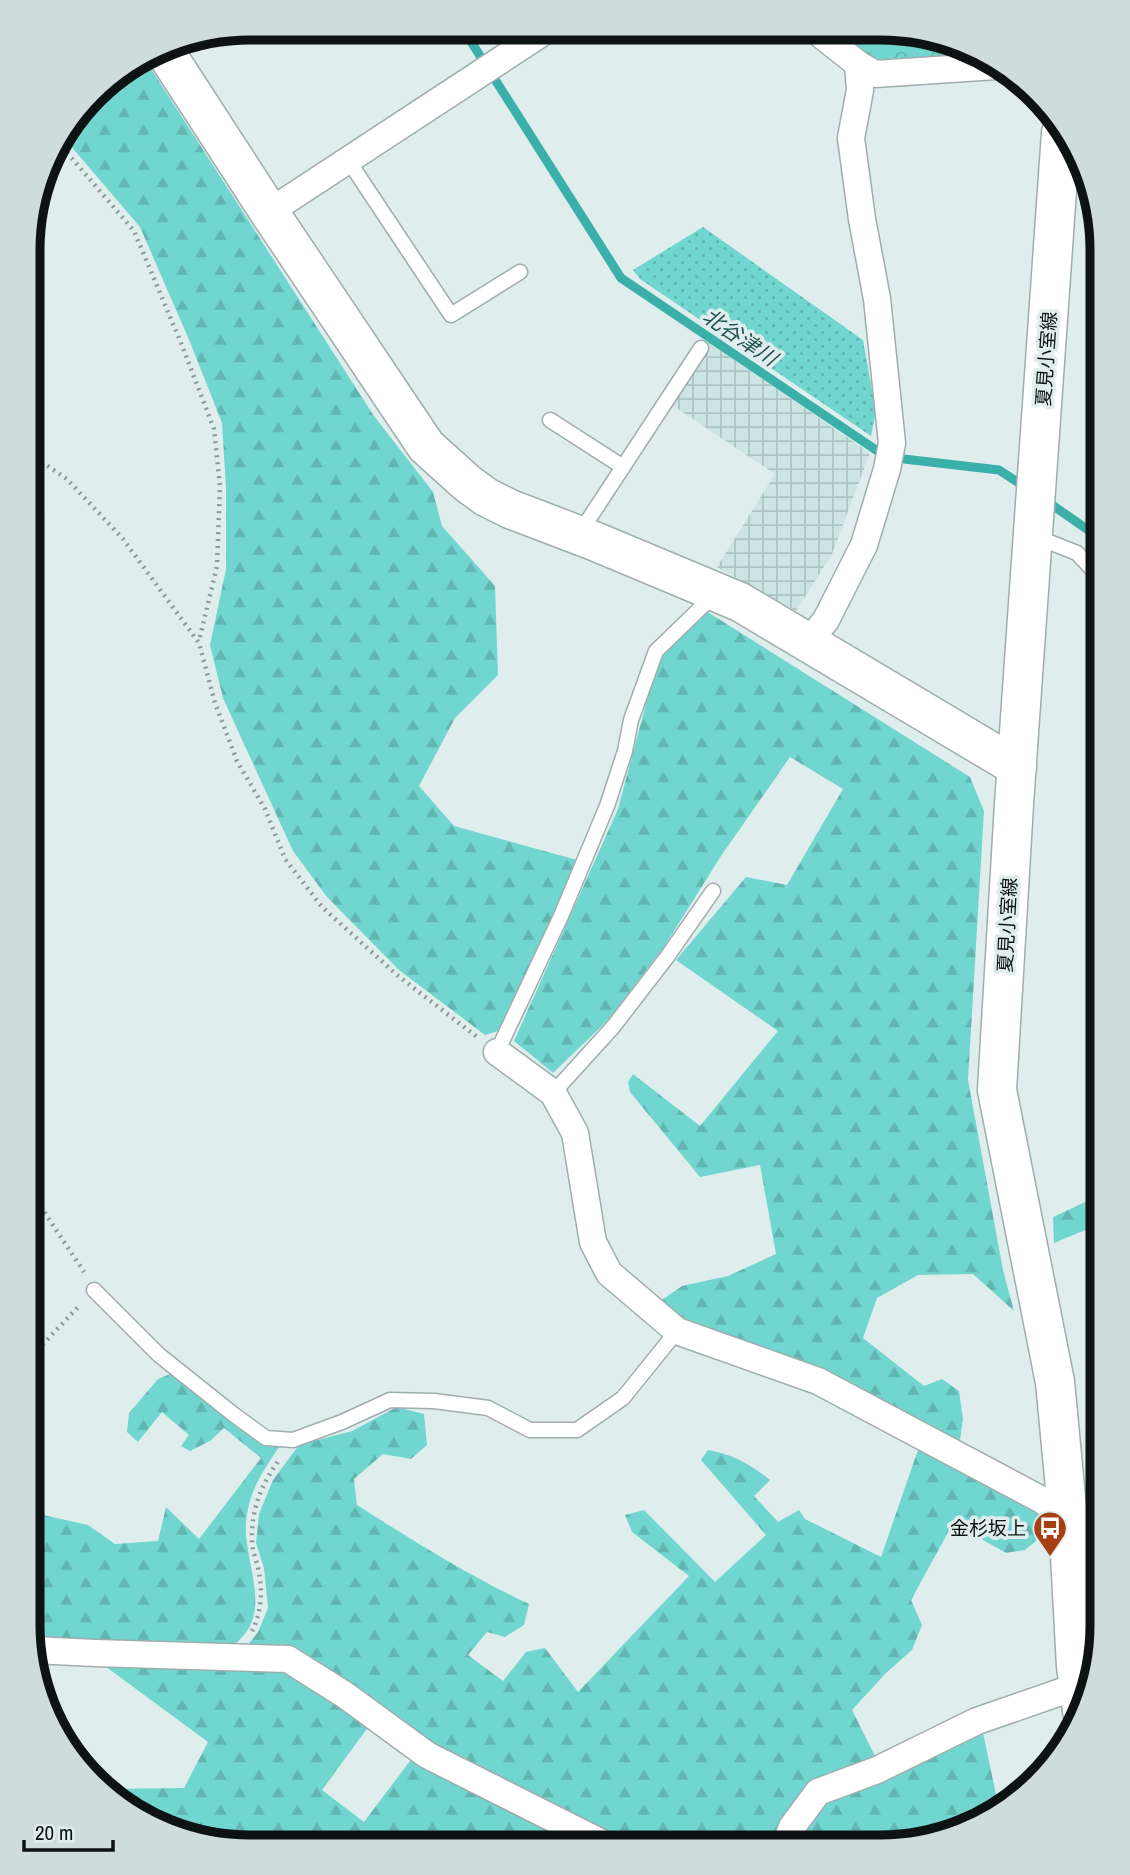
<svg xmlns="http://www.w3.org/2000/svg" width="1130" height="1875" font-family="'Archivo Narrow','Noto Sans JP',sans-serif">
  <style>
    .industrial { fill: url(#industrial-grid) }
    .grass { fill: url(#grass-dots) }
    .forest { fill: url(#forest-firs) }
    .park { fill: url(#park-crowns) }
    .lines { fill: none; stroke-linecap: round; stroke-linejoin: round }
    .stream { stroke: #3bb0aa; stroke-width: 9 }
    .lane-casing { stroke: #9faeac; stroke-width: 17 }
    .street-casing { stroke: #9faeac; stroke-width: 29 }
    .secondary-casing { stroke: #9faeac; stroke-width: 41 }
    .path { stroke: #8d9998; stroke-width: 4.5; stroke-dasharray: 2 5; stroke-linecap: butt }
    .lane { stroke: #fff; stroke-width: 14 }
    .street { stroke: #fff; stroke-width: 26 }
    .secondary { stroke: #fff; stroke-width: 38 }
    .labels { text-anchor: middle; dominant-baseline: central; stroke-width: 7; stroke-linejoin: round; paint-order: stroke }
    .street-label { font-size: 19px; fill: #0d1312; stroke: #dfeeed }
    .poi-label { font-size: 19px; fill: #0d1312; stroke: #dfeeed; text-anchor: end }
    .water-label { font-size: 21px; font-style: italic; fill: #1e504d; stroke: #dfeeed }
    .rim { fill: none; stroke: #0d1312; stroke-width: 9 }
  </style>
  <defs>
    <pattern id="industrial-grid" width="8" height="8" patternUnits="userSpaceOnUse" patternTransform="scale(1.75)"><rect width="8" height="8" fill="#cce5e3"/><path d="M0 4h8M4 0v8" fill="none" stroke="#aec4c2"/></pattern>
    <pattern id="grass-dots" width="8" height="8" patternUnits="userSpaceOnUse" patternTransform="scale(1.75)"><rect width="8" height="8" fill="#71d5d0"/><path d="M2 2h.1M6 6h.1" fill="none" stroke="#61b6b2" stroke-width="1.8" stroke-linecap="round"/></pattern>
    <pattern id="forest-firs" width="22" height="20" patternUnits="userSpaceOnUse" patternTransform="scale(1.75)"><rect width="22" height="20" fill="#71d5d0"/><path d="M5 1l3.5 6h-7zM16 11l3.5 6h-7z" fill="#61b6b2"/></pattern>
    <pattern id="park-crowns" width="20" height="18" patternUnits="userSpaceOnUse" patternTransform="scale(1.75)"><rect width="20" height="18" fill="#71d5d0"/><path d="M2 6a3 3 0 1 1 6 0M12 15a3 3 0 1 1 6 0" fill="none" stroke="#61b6b2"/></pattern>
  </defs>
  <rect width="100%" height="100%" fill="#dfeeed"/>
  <path class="industrial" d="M709,342L870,453L832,554L796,611L717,567L775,474L669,403Z"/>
  <path class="grass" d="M703,227L863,340L876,412L871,436L640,279L633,270Z"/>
  <g class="forest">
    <path d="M144,58L374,416L433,492L442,526L495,586L498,675L455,718L419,786L454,826L577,860L501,1030L485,1035L399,970L327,897L293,851L223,698L210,645L226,569V487L222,423L190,342L140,227L63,137L103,83Z"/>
    <path d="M706,611L970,777L984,811L968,1080L1003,1270L1014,1311L973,1274L918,1275L877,1298L863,1338L924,1386L942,1379L959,1391L963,1419L959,1447L824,1372L689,1320L656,1304L682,1286L728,1276L776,1254L760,1165L700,1177L630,1092L628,1082L633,1074L700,1126L778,1031L676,960L746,877L787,885L843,789L790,757L721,856L664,947L607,1021L553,1073L514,1041L618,809L659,655Z"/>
    <path d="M1102,1183V1223L1054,1243L1053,1217L1092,1199Z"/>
    <path d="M170,1374L261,1440L279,1447C265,1468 251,1488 247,1514C240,1550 266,1593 250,1626C246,1634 238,1641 233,1647L31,1642L28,1625V1513H34L88,1525L115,1544L158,1541L166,1507L199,1539L261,1458L224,1428L210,1441L190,1451L181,1446L189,1435L162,1412L138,1442L127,1432L129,1413L158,1379Z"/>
    <path d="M397,1407L424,1414L427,1445L411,1459L383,1454L354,1479L357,1505C412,1540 469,1576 529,1604L524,1625L505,1637L487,1632L468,1655L503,1681L526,1652L545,1648L578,1692L689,1576L632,1532L625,1515L644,1510L715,1582L766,1535L701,1460L708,1450C734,1455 749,1463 770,1480L754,1496L778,1522L799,1510L805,1519L881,1557L919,1447L1038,1513L1036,1541L1025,1550L1006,1553L983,1540L951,1527L911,1600L922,1625L912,1650L886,1673L852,1710L878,1762L767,1843L619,1846L378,1714L243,1651L258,1632L268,1608L264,1568L256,1543L259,1514L273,1480L299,1445L352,1431Z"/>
    <path d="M98,1661L290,1664L369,1726L322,1790L364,1822L413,1757L596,1846L222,1845L115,1801L106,1789L184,1788L208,1742Z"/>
    <path d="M982,1728L998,1804L964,1830L880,1847H799V1837L824,1801Z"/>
  </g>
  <path class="park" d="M837,30H909L984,61L878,62Z"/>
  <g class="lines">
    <g class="stream">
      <path d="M463,29L621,278L879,452L904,459L999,470L1025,487"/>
      <path d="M1045,500L1091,532L1102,544"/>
    </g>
    <g class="lane-casing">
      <g id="lane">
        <path d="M348,160L451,315L520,272"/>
        <path d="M550,420L623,467"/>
        <path d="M579,534L701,348"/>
        <path d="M1034,536L1077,553L1102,580"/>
        <path d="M497,1052L561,916L607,806L625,751L631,720L656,651L713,596"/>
        <path d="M553,1093L613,1027L667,957L713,891"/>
        <path d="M94,1290L159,1355L233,1414L266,1438L293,1440L342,1422L390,1400L434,1401L488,1408L530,1430H577L623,1398L677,1331"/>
      </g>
    </g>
    <g class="street-casing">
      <g id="street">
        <path d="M858,64L875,74L996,66"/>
        <path d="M269,212L548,29"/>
        <path d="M808,642L826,620L864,545L887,469L892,443L877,299L862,219L851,138L860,90L858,64L815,30"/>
        <path d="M497,1052L553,1093L575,1133L593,1242L609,1273L677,1331L818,1381L1042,1500L1092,1536L1102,1540"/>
        <path d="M33,1650L95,1653L288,1659L345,1695L427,1755L608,1846"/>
        <path d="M767,1847L785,1846L792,1827L818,1792L877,1770L977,1721L1078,1686"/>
      </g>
    </g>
    <g class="secondary-casing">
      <g id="secondary">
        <path d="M162,47L269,212L426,446L467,483L486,497L510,509L594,541L740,602L1017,767"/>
        <path d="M1061,133L1014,804L997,1090L1055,1382L1068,1519L1076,1666L1082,1711"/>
      </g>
    </g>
    <g class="path">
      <path d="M58,142L134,231L181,343L214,429L220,486L217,566L199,641"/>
      <path d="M30,454L67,479L123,539L199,643L215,703L237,761L265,809L285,859L322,907L397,975L477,1037"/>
      <path d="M29,1189L84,1272"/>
      <path d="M28,1360L80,1305"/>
      <path d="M252,1631C262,1611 263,1590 258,1568C256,1559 252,1550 252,1541C251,1510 261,1485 279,1460"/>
    </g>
    <use href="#lane" class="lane"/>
    <use href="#street" class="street"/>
    <use href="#secondary" class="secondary"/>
  </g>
  <defs>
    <g id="bus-pin" transform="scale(1.75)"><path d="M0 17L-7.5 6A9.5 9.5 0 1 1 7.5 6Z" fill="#a64014" stroke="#dfeeed"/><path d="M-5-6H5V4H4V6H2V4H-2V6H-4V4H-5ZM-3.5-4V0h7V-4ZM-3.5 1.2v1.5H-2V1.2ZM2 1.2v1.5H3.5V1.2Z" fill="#fff"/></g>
  </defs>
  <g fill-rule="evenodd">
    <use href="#bus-pin" x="1050" y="1528"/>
  </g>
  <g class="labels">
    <g class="street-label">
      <text transform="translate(1046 359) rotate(-86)">夏見小室線</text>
      <text transform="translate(1007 925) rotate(-87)">夏見小室線</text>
    </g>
    <g class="poi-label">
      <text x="1026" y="1528">金杉坂上</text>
    </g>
    <g class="water-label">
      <text transform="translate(740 337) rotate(34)">北谷津川</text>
    </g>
  </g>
  <path d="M0 0H1130V1875H0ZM250 40H880A210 210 0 0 1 1090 250V1625A210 210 0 0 1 880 1835H250A210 210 0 0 1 40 1625V250A210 210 0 0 1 250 40Z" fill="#cedcdb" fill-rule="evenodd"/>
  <path class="rim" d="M250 40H880A210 210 0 0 1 1090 250V1625A210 210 0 0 1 880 1835H250A210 210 0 0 1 40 1625V250A210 210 0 0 1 250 40Z"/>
  <path d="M24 1840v10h89v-10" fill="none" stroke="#0d1312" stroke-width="3.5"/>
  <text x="35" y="1840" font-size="21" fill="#0d1312" stroke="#dfeeed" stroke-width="5" paint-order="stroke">20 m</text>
</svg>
